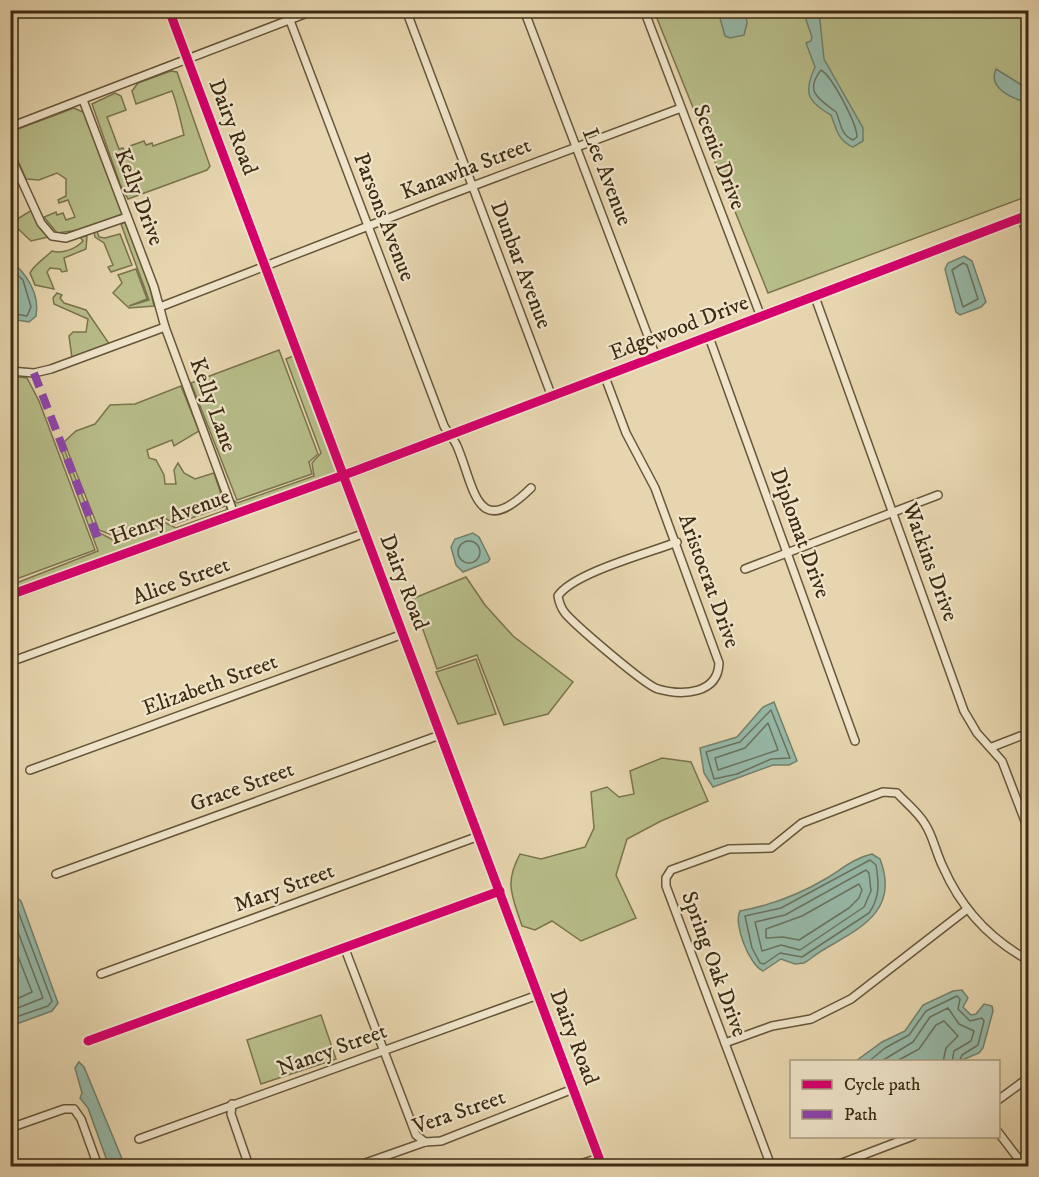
<svg xmlns="http://www.w3.org/2000/svg" width="1039" height="1177" font-family="'IM FELL DW Pica',serif">
  <style>
    .green { fill: #b7bd89; stroke: #7a744e; stroke-width: 1.5 }
    .water { fill: #96b9a9; stroke: #72806d; stroke-width: 1.5 }
    .lines { fill: none; stroke-linecap: round; stroke-linejoin: round }
    .shore { stroke: #6a725e; stroke-width: 1.5 }
    .street-casing { stroke: #675639; stroke-width: 10 }
    .secondary-casing { stroke: #3d2b12; stroke-width: 12 }
    .street { stroke: #efe4ca; stroke-width: 7 }
    .secondary { stroke: #efe4ca; stroke-width: 9 }
    .quiet { stroke: #8e44ad; stroke-width: 8; stroke-dasharray: 15 8; stroke-linecap: butt }
    .cycleway-casing { stroke: #efe4ca; stroke-width: 13 }
    .cycleway { stroke: #d6006c; stroke-width: 9 }
    .labels { text-anchor: middle; dominant-baseline: central; stroke-width: 4.5; stroke-linejoin: round; paint-order: stroke }
    .street-label { font-size: 22px; fill: #3d2b12; stroke: #efe4ca }
  </style>
  <rect width="100%" height="100%" fill="#e6d5ae"/>
  <filter id="stains"><feTurbulence type="fractalNoise" baseFrequency=".00333" numOctaves="4"/><feColorMatrix values="0 0 0 0 .2 0 0 0 0 .09 0 0 0 0 .02 0 0 0 .5 -.17"/></filter>
  <radialGradient id="worn" r=".72"><stop offset=".6" stop-color="#630" stop-opacity="0"/><stop offset="1" stop-color="#630" stop-opacity=".3"/></radialGradient>
  <g class="green">
    <path d="M654,11H1028V196L768,293Z"/>
    <path d="M171,71L177,72L210,166L207,170L128,199L120,184L92,104L115,93L121,96L126,110L107,117L119,149L123,148L126,155L132,152L130,146L144,141L146,145L152,143L153,146L184,135C180,120 178,106 172,91L136,104L132,91L138,83Z"/>
    <path d="M74,108L85,113L123,214L79,230L57,233L44,217L56,212L57,215L63,213L66,220L75,217L68,200L59,203L58,200L66,196V179L57,173L39,180L26,179L11,145L10,132Z"/>
    <path d="M32,210L48,237L31,241L14,225V221Z"/>
    <path d="M125,222L148,280L154,306L129,308L113,293L122,283L118,275L136,269L147,299L129,306L149,300L121,224Z"/>
    <path d="M97,231L99,237L105,238L120,234L132,265L111,272L108,267L113,265L104,243L95,237L94,232Z"/>
    <path d="M87,236L86,249L64,258L67,271L62,272L60,269L50,268L47,272L54,289L35,285L30,273C34,265 45,258 52,251C62,254 76,249 83,241L80,237Z"/>
    <path d="M57,293L62,295L60,298L64,303L86,310L110,345L72,358L69,336L73,332H86L88,319L54,304L53,298Z"/>
    <path d="M279,350L318,454L309,462L312,474L237,500L191,383Z"/>
    <path d="M293,356L338,473L11,590V585L98,551L58,442L61,441L96,531L113,540H125L164,522L176,528L226,510L230,497L237,503L314,476L312,463L321,453L286,359Z"/>
    <path d="M11,376L27,378L39,401L95,550L11,581Z"/>
    <path d="M181,386L199,431L174,446L172,440L147,450L149,458L156,460L164,475L165,484H176L174,470L178,463L184,473L195,479L214,473L225,506L175,524L163,517L124,536H114L99,530L64,442L76,431L95,424L110,405L135,404Z"/>
    <path d="M466,577L485,605L513,636L573,682L548,714L504,725L477,655L437,669L412,599Z"/>
    <path d="M476,659L496,714L458,724L436,672Z"/>
    <path d="M662,758L691,762L708,801L661,821L627,839L616,875L636,918L581,941L552,921L535,930L522,926C512,895 504,884 520,854L541,859L585,847L594,828L591,792L607,787L619,797L634,794L630,771Z"/>
    <path d="M321,1015L336,1059L261,1084L247,1040Z"/>
  </g>
  <g class="water">
    <path d="M718,11H745L747,23L744,35L730,38L725,36Z"/>
    <path d="M803,11H819L824,59L863,128V141L853,147C838,141 836,128 831,115C806,101 804,92 815,67L806,43L811,41L812,37Z"/>
    <path d="M996,69L1028,89V103C1014,99 987,89 996,69Z"/>
    <path d="M964,256L972,261L986,302L981,307L960,315L956,312L945,269L948,263Z"/>
    <path d="M10,260C27,274 40,294 36,316L29,322L11,319Z"/>
    <path d="M473,533L479,537L490,559L488,562L463,572L456,565L451,547L455,539Z"/>
    <path d="M774,702L797,761L789,765H773L713,787L704,773L700,748L737,737L763,707Z"/>
    <path d="M872,854L880,859C900,911 860,928 823,950C816,954 811,959 804,963L795,964L781,959L763,971C749,965 733,923 740,911C772,905 799,895 827,878C842,869 854,858 872,854Z"/>
    <path d="M13,895L21,901L58,1003L52,1011L11,1026L10,896Z"/>
    <path d="M962,990L968,998L963,1007L971,1015L976,1014L984,1004L992,1006L993,1011L983,1048L979,1053L960,1061H856L882,1042L905,1031L923,1005L953,991Z"/>
    <path d="M79,1062L84,1067L125,1166H109L88,1108L80,1098L82,1093L75,1068Z"/>
  </g>
  <g class="lines">
    <g class="shore">
      <path d="M821,70C832,76 857,124 857,137L853,140C840,135 841,122 836,112C819,99 804,92 821,70Z"/>
      <path d="M963,263L967,265L978,299L963,307L952,270Z"/>
      <path d="M10,268L23,280L31,307L27,316L10,313"/>
      <circle cx="469" cy="552" r="11"/>
      <path d="M771,710L790,758L771,759L737,774L714,779L706,752L740,742Z"/>
      <path d="M768,723L778,750L718,770L715,758L745,748Z"/>
      <path d="M870,860L876,865C879,883 880,898 869,913L802,957L780,953L764,964L760,963L752,948L745,916L781,908Z"/>
      <path d="M866,870L869,873L871,891L864,907L800,950L781,945L762,951L755,922L785,915Z"/>
      <path d="M859,884L862,890L859,898L849,908L799,940L783,937L766,938V929L802,916Z"/>
      <path d="M10,901L16,906L52,1001L48,1006L10,1019"/>
      <path d="M10,911L43,998L10,1011"/>
      <path d="M10,936L32,992L10,1002"/>
      <path d="M868,1062L885,1048L909,1035L926,1011L957,996L960,999L958,1009L970,1021L982,1018L984,1021L978,1045L962,1055L959,1062"/>
      <path d="M880,1062L913,1042L930,1017L948,1008L959,1024L974,1031L971,1041L954,1051L952,1062"/>
      <path d="M895,1062L919,1049L936,1025L944,1021L958,1036L946,1048L943,1062"/>
    </g>
    <g class="street-casing">
      <g id="street">
        <path d="M286,10L444,426C448,433 454,439 457,446C475,488 476,542 531,488"/>
        <path d="M406,10L552,397"/>
        <path d="M524,10L656,357"/>
        <path d="M644,10L761,317"/>
        <path d="M83,100L154,287L165,327L234,514"/>
        <path d="M10,127L315,10"/>
        <path d="M10,155L41,223L52,236L66,238L127,217"/>
        <path d="M1021,217L1028,236"/>
        <path d="M815,297L964,711L977,733L1002,761L1028,829"/>
        <path d="M160,307L438,199L681,108"/>
        <path d="M709,337L855,741"/>
        <path d="M10,371L34,373L51,369L165,327"/>
        <path d="M605,377L626,433L655,488L719,663C718,694 683,696 658,689C646,686 575,625 565,613C561,608 559,602 558,596C573,573 649,553 677,542"/>
        <path d="M745,569L938,495"/>
        <path d="M10,662L365,533"/>
        <path d="M992,747L1028,733"/>
        <path d="M30,770L403,634"/>
        <path d="M56,874L440,735"/>
        <path d="M345,949L416,1135L425,1142"/>
        <path d="M101,974L479,836"/>
        <path d="M88,1041L500,891"/>
        <path d="M725,1043L772,1026L811,1019L851,999L966,910"/>
        <path d="M998,1100L1028,1078"/>
        <path d="M232,1104L231,1114L249,1166"/>
        <path d="M10,1128L64,1109H74L81,1119L98,1166"/>
        <path d="M998,1132L1024,1166"/>
        <path d="M139,1139L538,995"/>
        <path d="M357,1166L425,1142L441,1141L573,1089"/>
        <path d="M574,1166L599,1158"/>
        <path d="M771,1166L666,886V878L671,870L729,849L771,848L802,823L883,792L897,793C906,803 918,812 925,824C933,836 936,853 943,867C961,908 988,938 1028,960"/>
        <path d="M834,1166L913,1136"/>
      </g>
    </g>
    <g class="secondary-casing">
      <g id="secondary">
        <path d="M169,10L602,1166"/>
        <path d="M10,595L355,471L1028,215"/>
      </g>
    </g>
    <use href="#street" class="street"/>
    <use href="#secondary" class="secondary"/>
    <path class="quiet" d="M34,373L99,541"/>
    <g class="cycleway-casing">
      <g id="cycleway">
        <path d="M169,10L602,1166"/>
        <path d="M10,595L355,471L1028,215"/>
        <path d="M88,1041L500,891"/>
      </g>
    </g>
    <use href="#cycleway" class="cycleway"/>
  </g>
  <g class="labels">
    <g class="street-label">
      <text transform="translate(233 127) rotate(69)">Dairy Road</text>
      <text transform="translate(719 157) rotate(69)">Scenic Drive</text>
      <text transform="translate(466 169) rotate(-21)">Kanawha Street</text>
      <text transform="translate(607 177) rotate(69)">Lee Avenue</text>
      <text transform="translate(139 197) rotate(69)">Kelly Drive</text>
      <text transform="translate(384 217) rotate(69)">Parsons Avenue</text>
      <text transform="translate(521 265) rotate(69)">Dunbar Avenue</text>
      <text transform="translate(679 328) rotate(-21)">Edgewood Drive</text>
      <text transform="translate(213 405) rotate(70)">Kelly Lane</text>
      <text transform="translate(170 517) rotate(-20)">Henry Avenue</text>
      <text transform="translate(800 533) rotate(70)">Diplomat Drive</text>
      <text transform="translate(930 562) rotate(70)">Watkins Drive</text>
      <text transform="translate(181 581) rotate(-20)">Alice Street</text>
      <text transform="translate(709 581) rotate(70)">Aristocrat Drive</text>
      <text transform="translate(404 582) rotate(69)">Dairy Road</text>
      <text transform="translate(210 685) rotate(-20)">Elizabeth Street</text>
      <text transform="translate(242 787) rotate(-20)">Grace Street</text>
      <text transform="translate(284 888) rotate(-20)">Mary Street</text>
      <text transform="translate(714 964) rotate(70)">Spring Oak Drive</text>
      <text transform="translate(574 1037) rotate(69)">Dairy Road</text>
      <text transform="translate(332 1050) rotate(-20)">Nancy Street</text>
      <text transform="translate(459 1112) rotate(-19)">Vera Street</text>
    </g>
  </g>
  <rect width="1039" height="1177" fill="none" stroke="#e6d5ae" stroke-width="36"/>
  <rect x="12" y="12" width="1015" height="1153" fill="none" stroke="#3d2b12" stroke-width="3"/>
  <rect x="18" y="18" width="1003" height="1141" fill="none" stroke="#3d2b12" stroke-width="1.5"/>
  <rect x="790" y="1060" width="210" height="78" fill="#efe4ca" stroke="#a89a80" stroke-width="1.5"/>
  <rect x="802" y="1080" width="30" height="9" fill="#d6006c" stroke="#a89a80" stroke-width="1.5"/>
  <text x="844" y="1090" font-size="18" fill="#3d2b12">Cycle path</text>
  <rect x="802" y="1110" width="30" height="9" fill="#8e44ad" stroke="#a89a80" stroke-width="1.5"/>
  <text x="844" y="1120" font-size="18" fill="#3d2b12">Path</text>
  <rect width="100%" height="100%" filter="url(#stains)"/>
  <rect width="100%" height="100%" fill="url(#worn)"/>
</svg>
